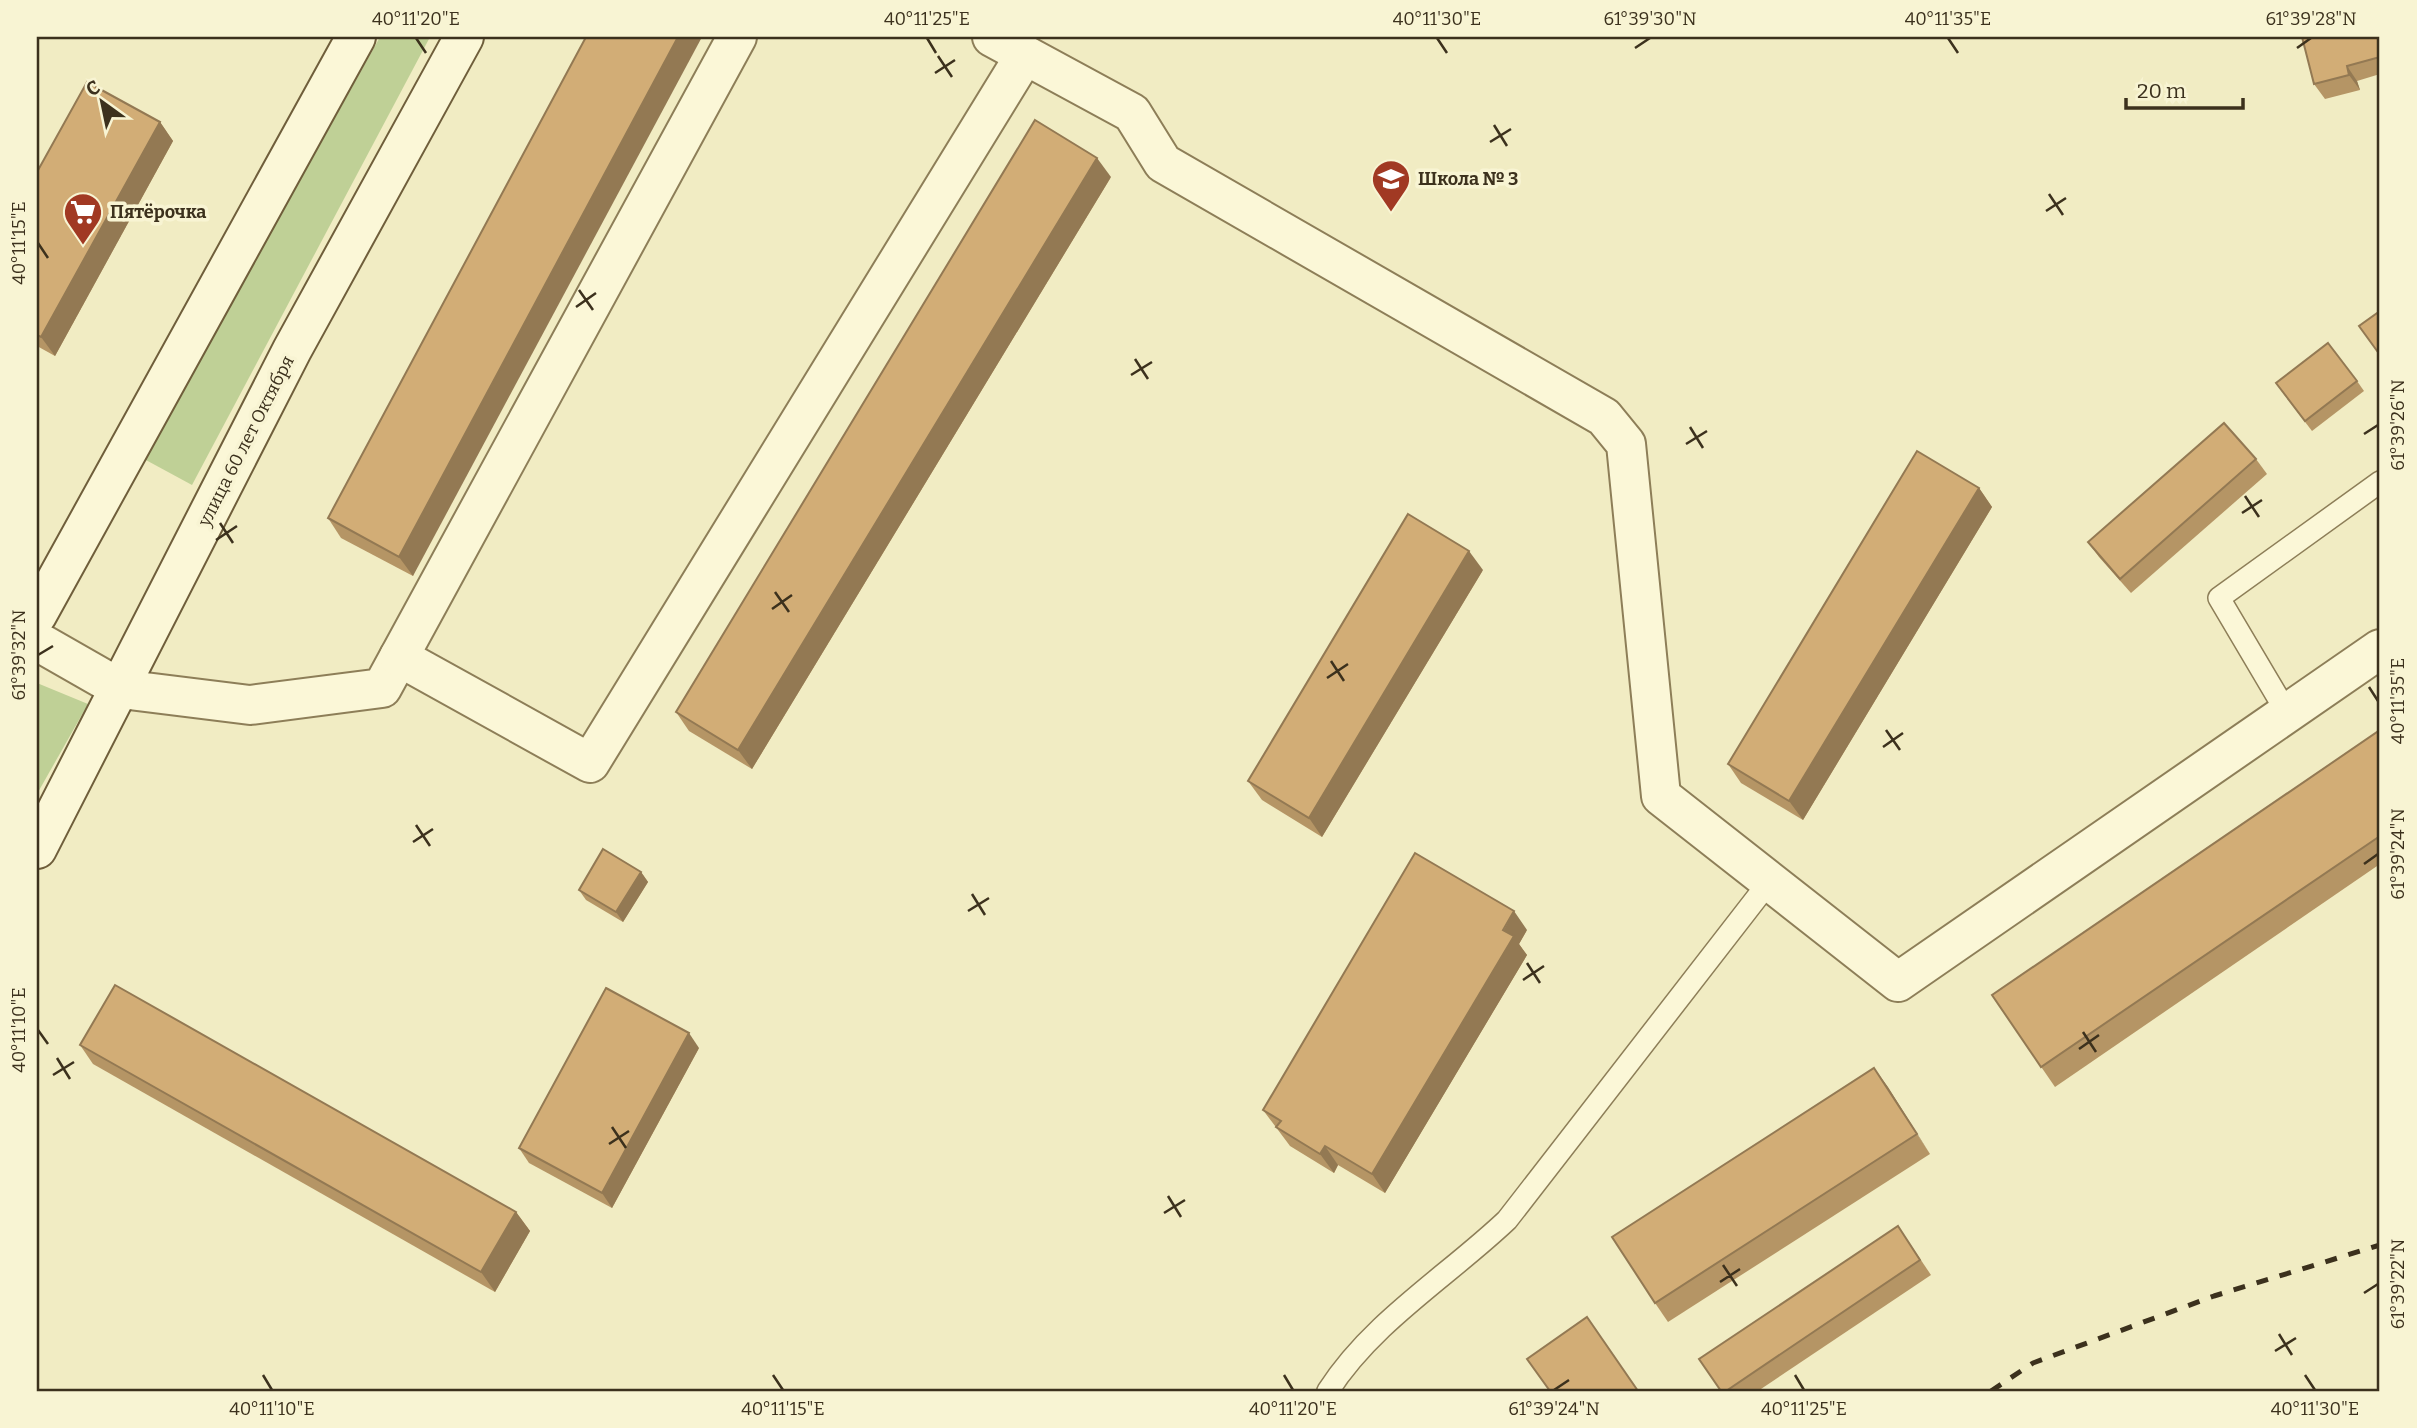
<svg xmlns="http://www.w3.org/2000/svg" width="2417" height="1428" font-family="Bitter,serif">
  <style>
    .green { fill: #bfd096 }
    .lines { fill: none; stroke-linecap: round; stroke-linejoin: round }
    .lane-casing { stroke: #8d7e58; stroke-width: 24 }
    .street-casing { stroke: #8d7e58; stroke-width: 42 }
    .secondary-casing { stroke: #6f5e3b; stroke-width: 42 }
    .lane { stroke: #fbf7d7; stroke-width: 21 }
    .street { stroke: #fbf7d7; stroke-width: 38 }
    .secondary { stroke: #fbf7d7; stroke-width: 38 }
    .rail { stroke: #3c311d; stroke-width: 5; stroke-dasharray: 12 12; stroke-linecap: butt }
    .wall { fill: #b59565 }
    .shaded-wall { fill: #937953 }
    .building { fill: #d2ad76; stroke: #937953; stroke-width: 2 }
    .ticks { fill: none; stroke: #3c311d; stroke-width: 2.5 }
    .labels { text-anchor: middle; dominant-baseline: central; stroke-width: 7; stroke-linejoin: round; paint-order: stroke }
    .poi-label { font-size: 18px; font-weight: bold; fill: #3c311d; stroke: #f8f4d3; text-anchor: start }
    .street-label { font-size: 18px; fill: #3c311d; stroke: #f8f4d3 }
    .neatline { fill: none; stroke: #3c311d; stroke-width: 2.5 }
    .ticks-label { font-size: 18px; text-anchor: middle; fill: #3c311d }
  </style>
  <rect width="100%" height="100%" fill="#f1ecc3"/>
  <g class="green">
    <path d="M380,37H430L192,485L144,459Z"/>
    <path d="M37,683L88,704L37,794Z"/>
  </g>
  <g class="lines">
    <g class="lane-casing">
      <g id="lane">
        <path d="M2287,713L2219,598L2380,482"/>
        <path d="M1328,1391C1372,1322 1448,1276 1507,1220L1769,882"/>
      </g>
    </g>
    <g class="street-casing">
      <g id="street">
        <path d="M992,37L1132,113L1163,163L1604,417L1626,444L1661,796L1898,982L2380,649"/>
        <path d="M37,641L121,689L250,705L382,688L737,37"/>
        <path d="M399,657L590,763L1025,55"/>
      </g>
    </g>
    <g class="secondary-casing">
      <g id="secondary">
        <path d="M37,615L356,37"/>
        <path d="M37,849L292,350L464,37"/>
      </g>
    </g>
    <use href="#lane" class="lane"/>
    <use href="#street" class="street"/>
    <use href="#secondary" class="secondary"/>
    <path class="rail" d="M1991,1391L2033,1363L2214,1296L2380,1245"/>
  </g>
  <g class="wall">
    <path d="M586,37L413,576L341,538L328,518Z"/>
    <path d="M1900,37H1912L1901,39Z"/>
    <path d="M2380,37V74L2357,81L2360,90L2325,99L2314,84Z"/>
    <path d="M160,122L173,141L55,356L37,346V172Z"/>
    <path d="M1111,177L752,769L689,731L676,712Z"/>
    <path d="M2357,381L2364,391L2312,431L2283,393Z"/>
    <path d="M2256,459L2267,474L2131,593L2099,557L2088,542Z"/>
    <path d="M1979,488L1992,507L1803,820L1741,783L1728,764Z"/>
    <path d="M1483,570L1322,837L1262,800L1248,781Z"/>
    <path d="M2380,730V864L2055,1087L1992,995Z"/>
    <path d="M641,872L648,882L623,922L586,900L579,890Z"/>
    <path d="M1527,930L1519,944L1527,955L1385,1193L1338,1165L1334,1173L1290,1146L1263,1110Z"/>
    <path d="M80,1045L516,1212L530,1231L495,1292L93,1064Z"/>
    <path d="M699,1048L612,1208L529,1163L519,1148Z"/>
    <path d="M1874,1068L1930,1154L1668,1322L1655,1303Z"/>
    <path d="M1898,1226L1931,1275L1758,1391H1721Z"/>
  </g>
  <g class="shaded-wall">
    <path d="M678,37H702L413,576L399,557Z"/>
    <path d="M2347,66L2357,81L2360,90L2349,75Z"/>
    <path d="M160,122L173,141L55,356L41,337Z"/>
    <path d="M1097,158L1111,177L752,769L738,750Z"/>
    <path d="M1979,488L1992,507L1803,820L1789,801Z"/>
    <path d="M1469,551L1483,570L1322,837L1309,818Z"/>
    <path d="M641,872L648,882L623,922L616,912Z"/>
    <path d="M1514,911L1527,930L1519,944L1527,955L1385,1193L1372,1174Z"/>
    <path d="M689,1033L699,1048L612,1208L602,1193Z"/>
    <path d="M1874,1068L1888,1087L1930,1154L1917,1134Z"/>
    <path d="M1325,1146L1338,1165L1334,1173L1320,1154Z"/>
    <path d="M516,1212L530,1231L495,1292L481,1272Z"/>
  </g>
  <g class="building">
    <path d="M586,37H678L399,557L328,518Z"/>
    <path d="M2302,37H2380V57L2347,66L2349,75L2314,84Z"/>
    <path d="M87,82L160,122L41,337L37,335V172Z"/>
    <path d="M1035,120L1097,158L738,750L676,712Z"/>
    <path d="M2380,311V355L2359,326Z"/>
    <path d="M2328,343L2357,381L2305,421L2276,383Z"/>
    <path d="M2224,423L2256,459L2120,579L2088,542Z"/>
    <path d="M1917,451L1979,488L1789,801L1728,764Z"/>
    <path d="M1408,514L1469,551L1309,818L1248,781Z"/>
    <path d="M2380,730V836L2041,1067L1992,995Z"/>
    <path d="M603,849L641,872L616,912L579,890Z"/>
    <path d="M1415,853L1514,911L1503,930L1514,936L1372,1174L1325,1146L1320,1154L1276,1127L1281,1121L1263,1110Z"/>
    <path d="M115,985L516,1212L481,1272L80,1045Z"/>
    <path d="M606,988L689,1033L602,1193L519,1148Z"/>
    <path d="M1874,1068L1917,1134L1655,1303L1612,1237Z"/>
    <path d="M1898,1226L1920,1260L1726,1391H1721L1699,1359Z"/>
    <path d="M1587,1317L1638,1391H1550L1527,1359Z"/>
  </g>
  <path class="ticks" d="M416,38L426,53M927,38L936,53M1437,38L1447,53M1948,38L1958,53M1635,48L1650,38M2297,48L2311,38M938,56L952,77M935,73L955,60M1494,125L1507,146M1490,142L1511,129M2049,194L2063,215M2046,211L2066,198M38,243L48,258M579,290L593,310M576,307L596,293M1135,359L1148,379M1131,375L1152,362M1690,427L1703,448M2364,434L2378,425M1686,444L1707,431M2245,496L2259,517M2242,513L2262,500M220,523L233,543M216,540L237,526M775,592L789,612M772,609L792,595M38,655L53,646M1331,661L1344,681M1327,678L1348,664M2369,687L2378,701M1886,730L1900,750M1883,747L1903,733M416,825L430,846M413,842L433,829M2364,864L2378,854M972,894L985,915M968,911L989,898M1527,963L1540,983M1523,980L1544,966M38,1030L48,1044M2083,1032L2096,1052M2079,1049L2099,1035M57,1058L70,1079M53,1075L74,1062M612,1127L626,1148M609,1144L629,1131M1168,1196L1181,1217M1164,1213L1185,1200M1723,1265L1737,1286M1720,1282L1740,1269M2364,1293L2378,1284M2279,1334L2292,1355M2275,1351L2296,1338M263,1375L272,1390M773,1375L783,1390M1284,1375L1293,1390M1795,1375L1804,1390M2305,1375L2315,1390M1554,1390L1569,1380"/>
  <defs>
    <g id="school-pin" transform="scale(2.0125)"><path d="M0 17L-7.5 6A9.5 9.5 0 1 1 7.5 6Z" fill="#a13923" stroke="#f8f4d3"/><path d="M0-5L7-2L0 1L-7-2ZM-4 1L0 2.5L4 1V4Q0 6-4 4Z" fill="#fff"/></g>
    <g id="supermarket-pin" transform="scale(2.0125)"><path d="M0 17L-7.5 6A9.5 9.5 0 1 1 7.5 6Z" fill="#a13923" stroke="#f8f4d3"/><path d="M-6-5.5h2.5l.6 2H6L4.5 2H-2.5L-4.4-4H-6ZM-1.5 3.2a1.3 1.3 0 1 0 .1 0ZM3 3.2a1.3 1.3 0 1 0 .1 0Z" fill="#fff"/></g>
  </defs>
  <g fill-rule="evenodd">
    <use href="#school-pin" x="1391" y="179"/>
    <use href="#supermarket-pin" x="83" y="212"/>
  </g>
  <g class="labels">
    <g class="poi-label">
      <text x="1418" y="179">Школа № 3</text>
      <text x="110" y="212">Пятёрочка</text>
    </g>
    <g class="street-label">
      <text transform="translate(246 441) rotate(-63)">улица 60 лет Октября</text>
    </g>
  </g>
  <rect width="2417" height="1428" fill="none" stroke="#f8f4d3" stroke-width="77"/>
  <g transform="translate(102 102) rotate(327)" stroke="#f8f4d3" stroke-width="5" paint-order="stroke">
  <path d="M0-5L12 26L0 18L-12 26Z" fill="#3c311d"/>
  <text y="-10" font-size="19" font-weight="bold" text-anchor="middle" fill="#3c311d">С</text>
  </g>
  <path d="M2126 98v10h117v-10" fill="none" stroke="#3c311d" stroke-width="3.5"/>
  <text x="2137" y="98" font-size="21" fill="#3c311d" stroke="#f8f4d3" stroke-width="5" paint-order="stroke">20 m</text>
  <rect x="38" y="38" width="2340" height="1352" class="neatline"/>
  <g class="ticks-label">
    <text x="416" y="25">40°11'20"E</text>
    <text x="927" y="25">40°11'25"E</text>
    <text x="1437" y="25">40°11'30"E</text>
    <text x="1650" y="25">61°39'30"N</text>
    <text x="1948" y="25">40°11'35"E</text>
    <text x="2311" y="25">61°39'28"N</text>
    <text transform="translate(19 243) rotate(-90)" y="6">40°11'15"E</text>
    <text transform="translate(2398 425) rotate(-90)" y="6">61°39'26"N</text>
    <text transform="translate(19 655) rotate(-90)" y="6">61°39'32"N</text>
    <text transform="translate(2398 701) rotate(-90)" y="6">40°11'35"E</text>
    <text transform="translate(2398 854) rotate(-90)" y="6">61°39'24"N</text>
    <text transform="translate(19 1030) rotate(-90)" y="6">40°11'10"E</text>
    <text transform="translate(2398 1284) rotate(-90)" y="6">61°39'22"N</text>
    <text x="272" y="1415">40°11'10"E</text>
    <text x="783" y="1415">40°11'15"E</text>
    <text x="1293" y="1415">40°11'20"E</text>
    <text x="1554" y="1415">61°39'24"N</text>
    <text x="1804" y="1415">40°11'25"E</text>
    <text x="2315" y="1415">40°11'30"E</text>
  </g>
</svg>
